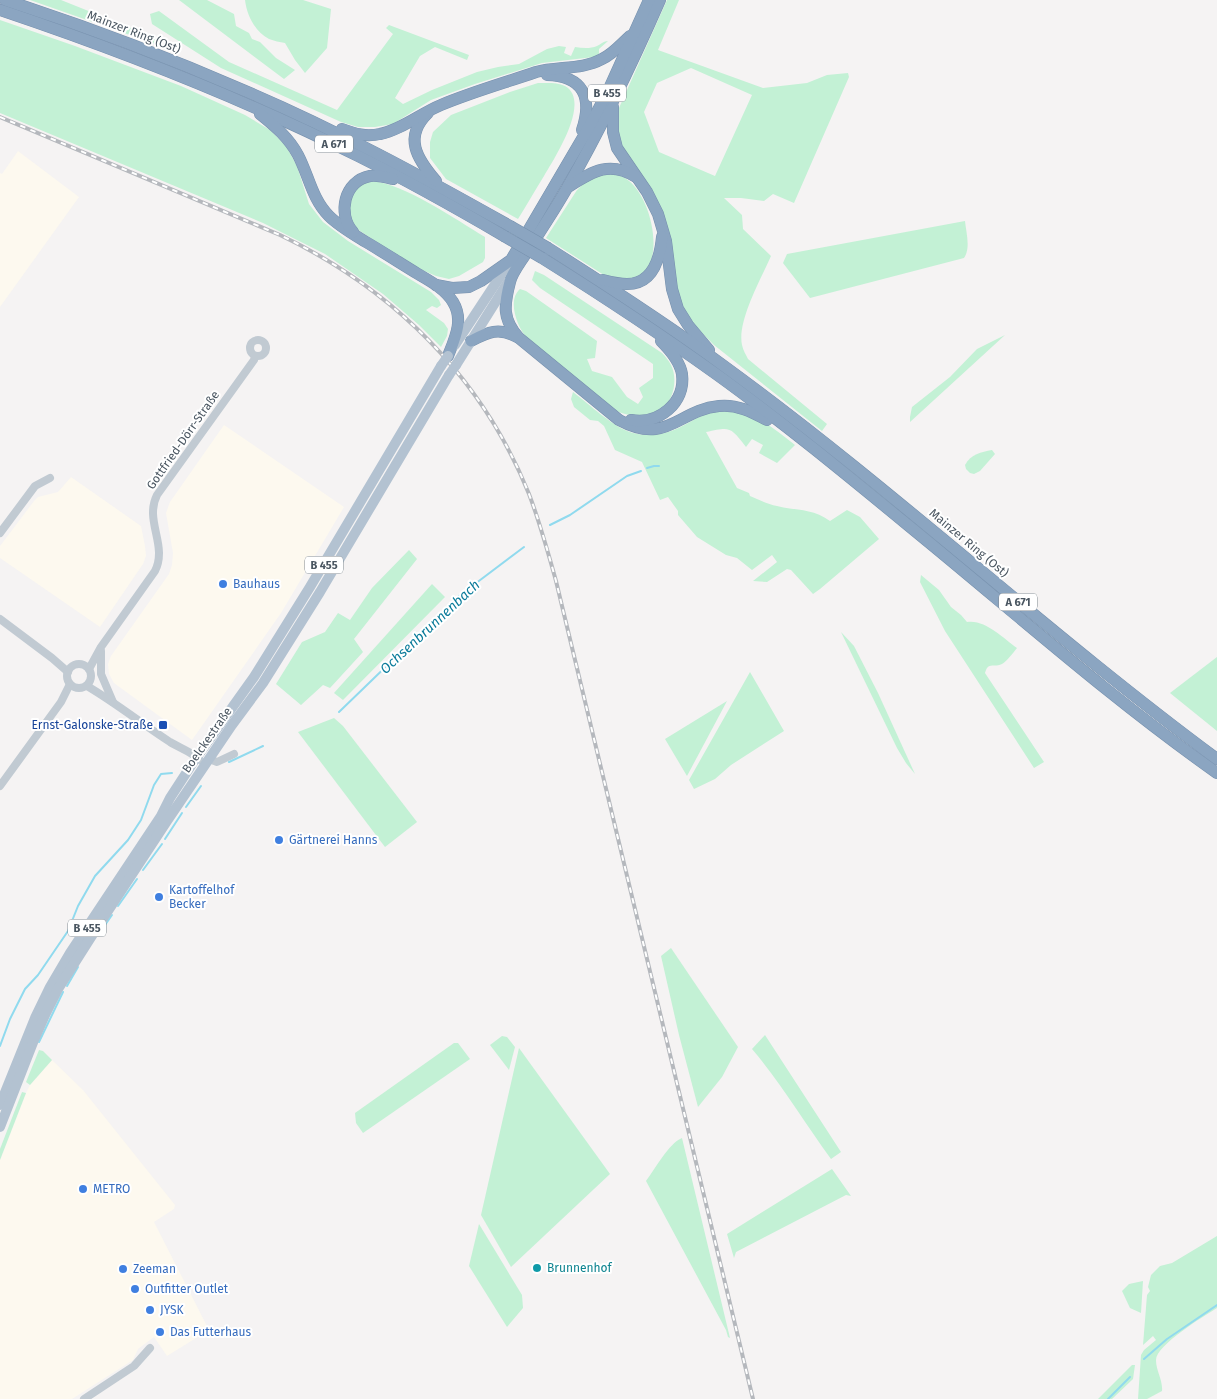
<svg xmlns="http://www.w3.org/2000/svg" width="1217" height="1399" font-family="'Fira Sans',sans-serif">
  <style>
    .commercial { fill: #fdf9ef }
    .green { fill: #c3f1d5; fill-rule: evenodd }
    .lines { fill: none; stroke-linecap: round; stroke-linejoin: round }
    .stream { stroke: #90daee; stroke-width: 2 }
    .highway-casing { stroke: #7690ad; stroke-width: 12 }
    .minor { stroke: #c1cad2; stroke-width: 8 }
    .major { stroke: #b3c2d1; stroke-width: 10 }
    .highway { stroke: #8ba5c1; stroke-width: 11 }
    .rail-casing { stroke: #b5b8bd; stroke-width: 4 }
    .rail { stroke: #fff; stroke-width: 2; stroke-dasharray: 5.5; stroke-linecap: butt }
    .highway-bridge-casing { stroke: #7690ad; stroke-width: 12; stroke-linecap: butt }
    .major-bridge { stroke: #b3c2d1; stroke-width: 10 }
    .highway-bridge { stroke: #8ba5c1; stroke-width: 11 }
    .shop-dot { fill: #3f7fe0; stroke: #fff; stroke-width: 2 }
    .transit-dot { fill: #1a4fb4; stroke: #fff; stroke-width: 2 }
    .culture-dot { fill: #0f9aa8; stroke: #fff; stroke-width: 2 }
    .labels { text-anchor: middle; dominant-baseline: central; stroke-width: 4; stroke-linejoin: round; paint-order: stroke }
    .shield { fill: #fff; stroke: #808990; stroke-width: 1 }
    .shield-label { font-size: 11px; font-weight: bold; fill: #4a5661 }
    .street-label { font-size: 12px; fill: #4a5661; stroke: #fff }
    .shop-label { font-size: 12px; fill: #366cbe; stroke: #fff; text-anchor: start }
    .transit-label { font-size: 12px; fill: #164399; stroke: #fff; text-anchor: end }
    .culture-label { font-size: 12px; fill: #0d838f; stroke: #fff; text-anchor: start }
    .water-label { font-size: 14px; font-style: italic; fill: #0c7c9b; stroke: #fff }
  </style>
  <rect width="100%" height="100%" fill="#f5f3f3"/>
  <g class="commercial">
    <path d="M18,151L79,197L0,307V173L2,174Z"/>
    <path d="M224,425L344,507L281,613L192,740L114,683L109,674L108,664L111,656L169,574L172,565L173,553L166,513L170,502Z"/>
    <path d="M71,477L141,526L145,546L146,556L143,564L100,627L0,558V546L34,501L38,497L58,492Z"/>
    <path d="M52,1060L83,1090L175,1205L174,1209L154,1222L209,1330L167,1356L154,1337L138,1349L133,1360L72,1399H0V1160L26,1093L30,1085Z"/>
  </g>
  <g class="green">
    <path d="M30,0H61L161,40V46Z"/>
    <path d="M179,0H207L234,14L236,26L249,33L252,39L260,42L276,58L295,70L284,79Z"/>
    <path d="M245,0H303L331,9L327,48L305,73L295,60L285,43C280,42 274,41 269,39C255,31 247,16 245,0Z"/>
    <path d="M667,0H679L658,50L763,88L807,83L827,75L848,73L849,77L794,203L773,194L764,201L741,198H724L742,215L743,229L771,256C761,279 737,321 742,345C743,350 746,355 748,359L827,424L822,431L714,345L696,327L683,310L675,293L669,244L618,144L615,117ZM691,68L752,95L715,176L659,152L644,112L657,83Z"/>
    <path d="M159,11L229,62L337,110L393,34L386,28L389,25L469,55L467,60L435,47L420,56L395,98L403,104L432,90L477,72L498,67L519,64L547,49L559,46L566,47L564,53L571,56L575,47C582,48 590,49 597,46C601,44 604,41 608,41L599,49V54L594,57L542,63L475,84L431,100L393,124L375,127H358L341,122L221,68L152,24L150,14Z"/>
    <path d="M0,20L75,46L181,86L245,115L270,130L286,146L297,166L309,204L323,222L348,241L431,292L439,300L441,305L437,308L432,306L426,310L444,323L448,329L447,336L441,347L419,325L383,294L325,254L263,223L0,113Z"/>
    <path d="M538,83C547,83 557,82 565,86C592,101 554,159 544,176C535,190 527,205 518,219L446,179L430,158V142L433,132L451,115L510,92Z"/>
    <path d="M606,173C613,174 619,174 625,178C648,192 661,242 649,266C646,272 640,276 635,280L607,277L546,238L577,190L587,180Z"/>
    <path d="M372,181C405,184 455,219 485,237V258L483,262L459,276L449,279L436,276L413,266L357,229L349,218L348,198L356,186Z"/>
    <path d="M965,221C966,232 971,248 964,258L810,298L783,263L787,254Z"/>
    <path d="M535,271L544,275L662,353C665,356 669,361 671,365C678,379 674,400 661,410C652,417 635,417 625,414C612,411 600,399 590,391C578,380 565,370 552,359C544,352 533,345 526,337C517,326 507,300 520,289L526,291L597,341L595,358L587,359L592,371L612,377L627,397L638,404L643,397L639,388L653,378V364L540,288L532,280Z"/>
    <path d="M1005,335L910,422V417L912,407L950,377L977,349Z"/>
    <path d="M573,392C589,404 614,428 633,433C653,438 671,433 688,423C697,418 706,413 716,411C728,409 742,412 753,417C768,423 782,435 795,445L777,463L759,453L763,445L752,439L746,447C730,426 730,427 706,432L737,488L749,493L750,496C759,500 768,504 777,506C797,511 812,508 830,521L847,510L860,517L879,539L820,589L813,594L791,570L787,569L767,582L753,581L777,562L772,555L752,570L737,558L726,555L697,537L678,515V511L668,497L660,500L642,462L615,450L604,426L598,421L590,420L574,407L571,399Z"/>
    <path d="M992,450L995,454L980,471L974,474L970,473L966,469L965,465C971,454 981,452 992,450Z"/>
    <path d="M409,550L417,559L354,639L363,652L330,688L323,685L301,705L276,684L302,642L325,632L338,613L350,620L372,588Z"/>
    <path d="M921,575L939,590L951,607L961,615L967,622C985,619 1003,638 1017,648C1013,653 1007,661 1002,664C994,668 988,661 985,673L1044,762L1034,768L945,631L920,582Z"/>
    <path d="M432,584L445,597L343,700L334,693Z"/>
    <path d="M841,632L854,646L878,693L915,774L906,763L897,748Z"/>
    <path d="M1217,657V731L1170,693Z"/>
    <path d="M750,672L784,731L731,765L715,779L694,789L689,780Z"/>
    <path d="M727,701L687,776L665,739Z"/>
    <path d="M334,718L343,726L417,822L385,847L298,732Z"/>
    <path d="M671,948L738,1047L722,1077L698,1107L679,1035L661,956Z"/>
    <path d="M765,1035L841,1152L831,1159C804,1122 781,1083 752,1049Z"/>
    <path d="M502,1036L507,1037L515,1047L509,1070L490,1045Z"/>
    <path d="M454,1043H458L470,1059L363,1133L356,1123L355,1113Z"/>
    <path d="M519,1048L610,1174L511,1267L481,1215Z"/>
    <path d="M39,1050L43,1051L52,1060L30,1085L26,1082Z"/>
    <path d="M22,1092L26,1093L0,1160V1149Z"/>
    <path d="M682,1138L730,1338L728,1337L726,1330L646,1181C655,1169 669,1143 682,1138Z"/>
    <path d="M832,1169L851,1196L846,1195L736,1252L734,1258L727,1234Z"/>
    <path d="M479,1224L522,1295L523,1308L507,1327L469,1266Z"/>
    <path d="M1217,1236V1308C1204,1316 1156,1345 1156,1360C1156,1371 1163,1380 1162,1391L1147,1399H1138L1141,1355L1144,1350L1156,1340L1153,1336L1143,1345L1147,1295L1150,1291L1148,1287L1151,1275L1160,1266L1172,1263Z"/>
    <path d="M1143,1281L1141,1313L1130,1308L1122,1291L1129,1284Z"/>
    <path d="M1132,1365H1135L1133,1379L1112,1399H1098Z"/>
  </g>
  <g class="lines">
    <g class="stream">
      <path d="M647,468L654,466H659"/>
      <path d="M550,525L570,515L627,476L641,471"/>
      <path d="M339,712L459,596L524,547"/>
      <path d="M229,762L263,746"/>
      <path d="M186,807L201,786"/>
      <path d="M165,839L182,813"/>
      <path d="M143,870L162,844"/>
      <path d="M118,906L137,879"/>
      <path d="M98,935L112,915"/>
      <path d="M67,986L78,967"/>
      <path d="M39,1042L63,992"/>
      <path d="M0,1046L10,1019L25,989L38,975L68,931L78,906L95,876L128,840L141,820L154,785L161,774L172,773"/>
      <path d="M1144,1359L1167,1339L1217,1305"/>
      <path d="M1108,1399L1130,1377"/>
    </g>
    <g class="highway-casing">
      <g id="highway">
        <path d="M5,0C85,26 165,56 243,90C335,129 423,177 510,226"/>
        <path d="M660,0C632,64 602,127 567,188C554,211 539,233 525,255C520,263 512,273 510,282C504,305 502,319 519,338L619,420C667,446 678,410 719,406C737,404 752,412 767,420"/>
        <path d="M0,10C122,51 242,98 358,156C408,181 456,208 504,236"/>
        <path d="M547,75C583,76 593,97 582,130"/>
        <path d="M613,107V132L617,148L647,192L658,214L666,241L672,289L678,309L688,325L709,350"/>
        <path d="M428,113C403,137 417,159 436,181"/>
        <path d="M260,114C275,126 289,138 298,155C309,176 312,199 329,216C339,226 353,234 366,242C383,252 400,263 418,274C430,281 445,289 453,302C464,320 455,338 448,356"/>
        <path d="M342,129C355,134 366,137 380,134C401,130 421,113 441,105C472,92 504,83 536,72C558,66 582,70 602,59C613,54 621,44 630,36"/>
        <path d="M568,187C592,172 609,160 636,177"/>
        <path d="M353,232C337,214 344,181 370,176C378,175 385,177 393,179"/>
        <path d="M548,248C608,286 667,324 724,366C894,490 1048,634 1217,759"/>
        <path d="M542,258C601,295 659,333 716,374C791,428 865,490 937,549C1029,625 1119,704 1217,773"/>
        <path d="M603,280C611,282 619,284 627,284C653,284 660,258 662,237"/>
        <path d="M436,285L452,288L469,287L481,281L511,260L589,127L608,91L649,0"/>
        <path d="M471,341C488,332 499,327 517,337"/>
        <path d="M631,420C658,425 686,403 682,374C680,362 670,350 661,341"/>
      </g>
    </g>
    <g class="minor">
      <circle cx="258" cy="348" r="8"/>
      <path d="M0,533L35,486L50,478"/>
      <path d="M0,619L52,658L68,672"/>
      <path d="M101,651V674L113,702"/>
      <circle cx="79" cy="676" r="12"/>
      <path d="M89,669L101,647L155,571C168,545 144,521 157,495L254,360L255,356"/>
      <path d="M87,686C116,703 142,724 170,742C180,748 192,752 200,760"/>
      <path d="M209,759L217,762L234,754"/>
      <path d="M0,786L61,702L70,684"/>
      <path d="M84,1399L134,1366L150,1348"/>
    </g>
    <g class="major">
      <path d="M455,345L509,263"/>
      <path d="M456,365L508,282"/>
      <path d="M0,1105L35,1018L50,987L70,953L161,816L170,798L194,761L254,677L310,587L441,366"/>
      <path d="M0,1127L34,1040L45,1015L58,989L100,923L167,821L232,725L263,683L320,592L449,375"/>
    </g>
    <use href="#highway" class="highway"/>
    <g class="rail-casing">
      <path id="rail" d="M0,117L280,235C393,289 482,377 529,494C540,523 548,552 556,581L753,1399"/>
    </g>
    <use href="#rail" class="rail"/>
    <g class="highway-bridge-casing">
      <g id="highway-bridge">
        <path d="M510,226L548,248"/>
        <path d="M504,236L542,258"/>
      </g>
    </g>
    <g class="major-bridge">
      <path d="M441,366L448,356"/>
      <path d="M449,375L456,365"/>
    </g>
    <use href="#highway-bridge" class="highway-bridge"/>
  </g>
  <g class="shop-dot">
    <circle cx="223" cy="584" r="5"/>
    <circle cx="279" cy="840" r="5"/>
    <circle cx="159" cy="897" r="5"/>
    <circle cx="83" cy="1189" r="5"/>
    <circle cx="123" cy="1269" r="5"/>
    <circle cx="135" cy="1289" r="5"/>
    <circle cx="150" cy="1310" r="5"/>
    <circle cx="160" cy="1332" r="5"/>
  </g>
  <rect class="transit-dot" x="158" y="720" width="10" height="10" rx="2.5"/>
  <circle class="culture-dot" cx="537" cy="1268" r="5"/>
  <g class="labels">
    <g class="shield">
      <rect x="588" y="84.5" width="38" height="17" rx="4"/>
      <rect x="315" y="135.5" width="38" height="17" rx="4"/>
      <rect x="305" y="556.5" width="38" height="17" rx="4"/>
      <rect x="999" y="593.5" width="38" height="17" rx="4"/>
      <rect x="68" y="919.5" width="38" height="17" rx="4"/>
    </g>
    <g class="shield-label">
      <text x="607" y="93">B 455</text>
      <text x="334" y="144">A 671</text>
      <text x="324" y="565">B 455</text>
      <text x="1018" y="602">A 671</text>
      <text x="87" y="928">B 455</text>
    </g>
    <g class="street-label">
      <text transform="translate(134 32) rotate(21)">Mainzer Ring (Ost)</text>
      <text transform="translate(183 440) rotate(-55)">Gottfried-Dörr-Straße</text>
      <text transform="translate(969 543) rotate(40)">Mainzer Ring (Ost)</text>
      <text transform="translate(207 740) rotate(-55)">Boelckestraße</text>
    </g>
    <g class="shop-label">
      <text x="233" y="584">Bauhaus</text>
      <text x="289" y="840">Gärtnerei Hanns</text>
      <text x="169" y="890">Kartoffelhof<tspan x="169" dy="14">Becker</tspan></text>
      <text x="93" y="1189">METRO</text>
      <text x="133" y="1269">Zeeman</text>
      <text x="145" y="1289">Outfitter Outlet</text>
      <text x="160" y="1310">JYSK</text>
      <text x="170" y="1332">Das Futterhaus</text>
    </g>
    <g class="transit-label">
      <text x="153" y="725">Ernst-Galonske-Straße</text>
    </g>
    <g class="culture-label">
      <text x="547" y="1268">Brunnenhof</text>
    </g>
    <g class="water-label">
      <text transform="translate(430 627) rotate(-43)">Ochsenbrunnenbach</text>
    </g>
  </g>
</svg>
